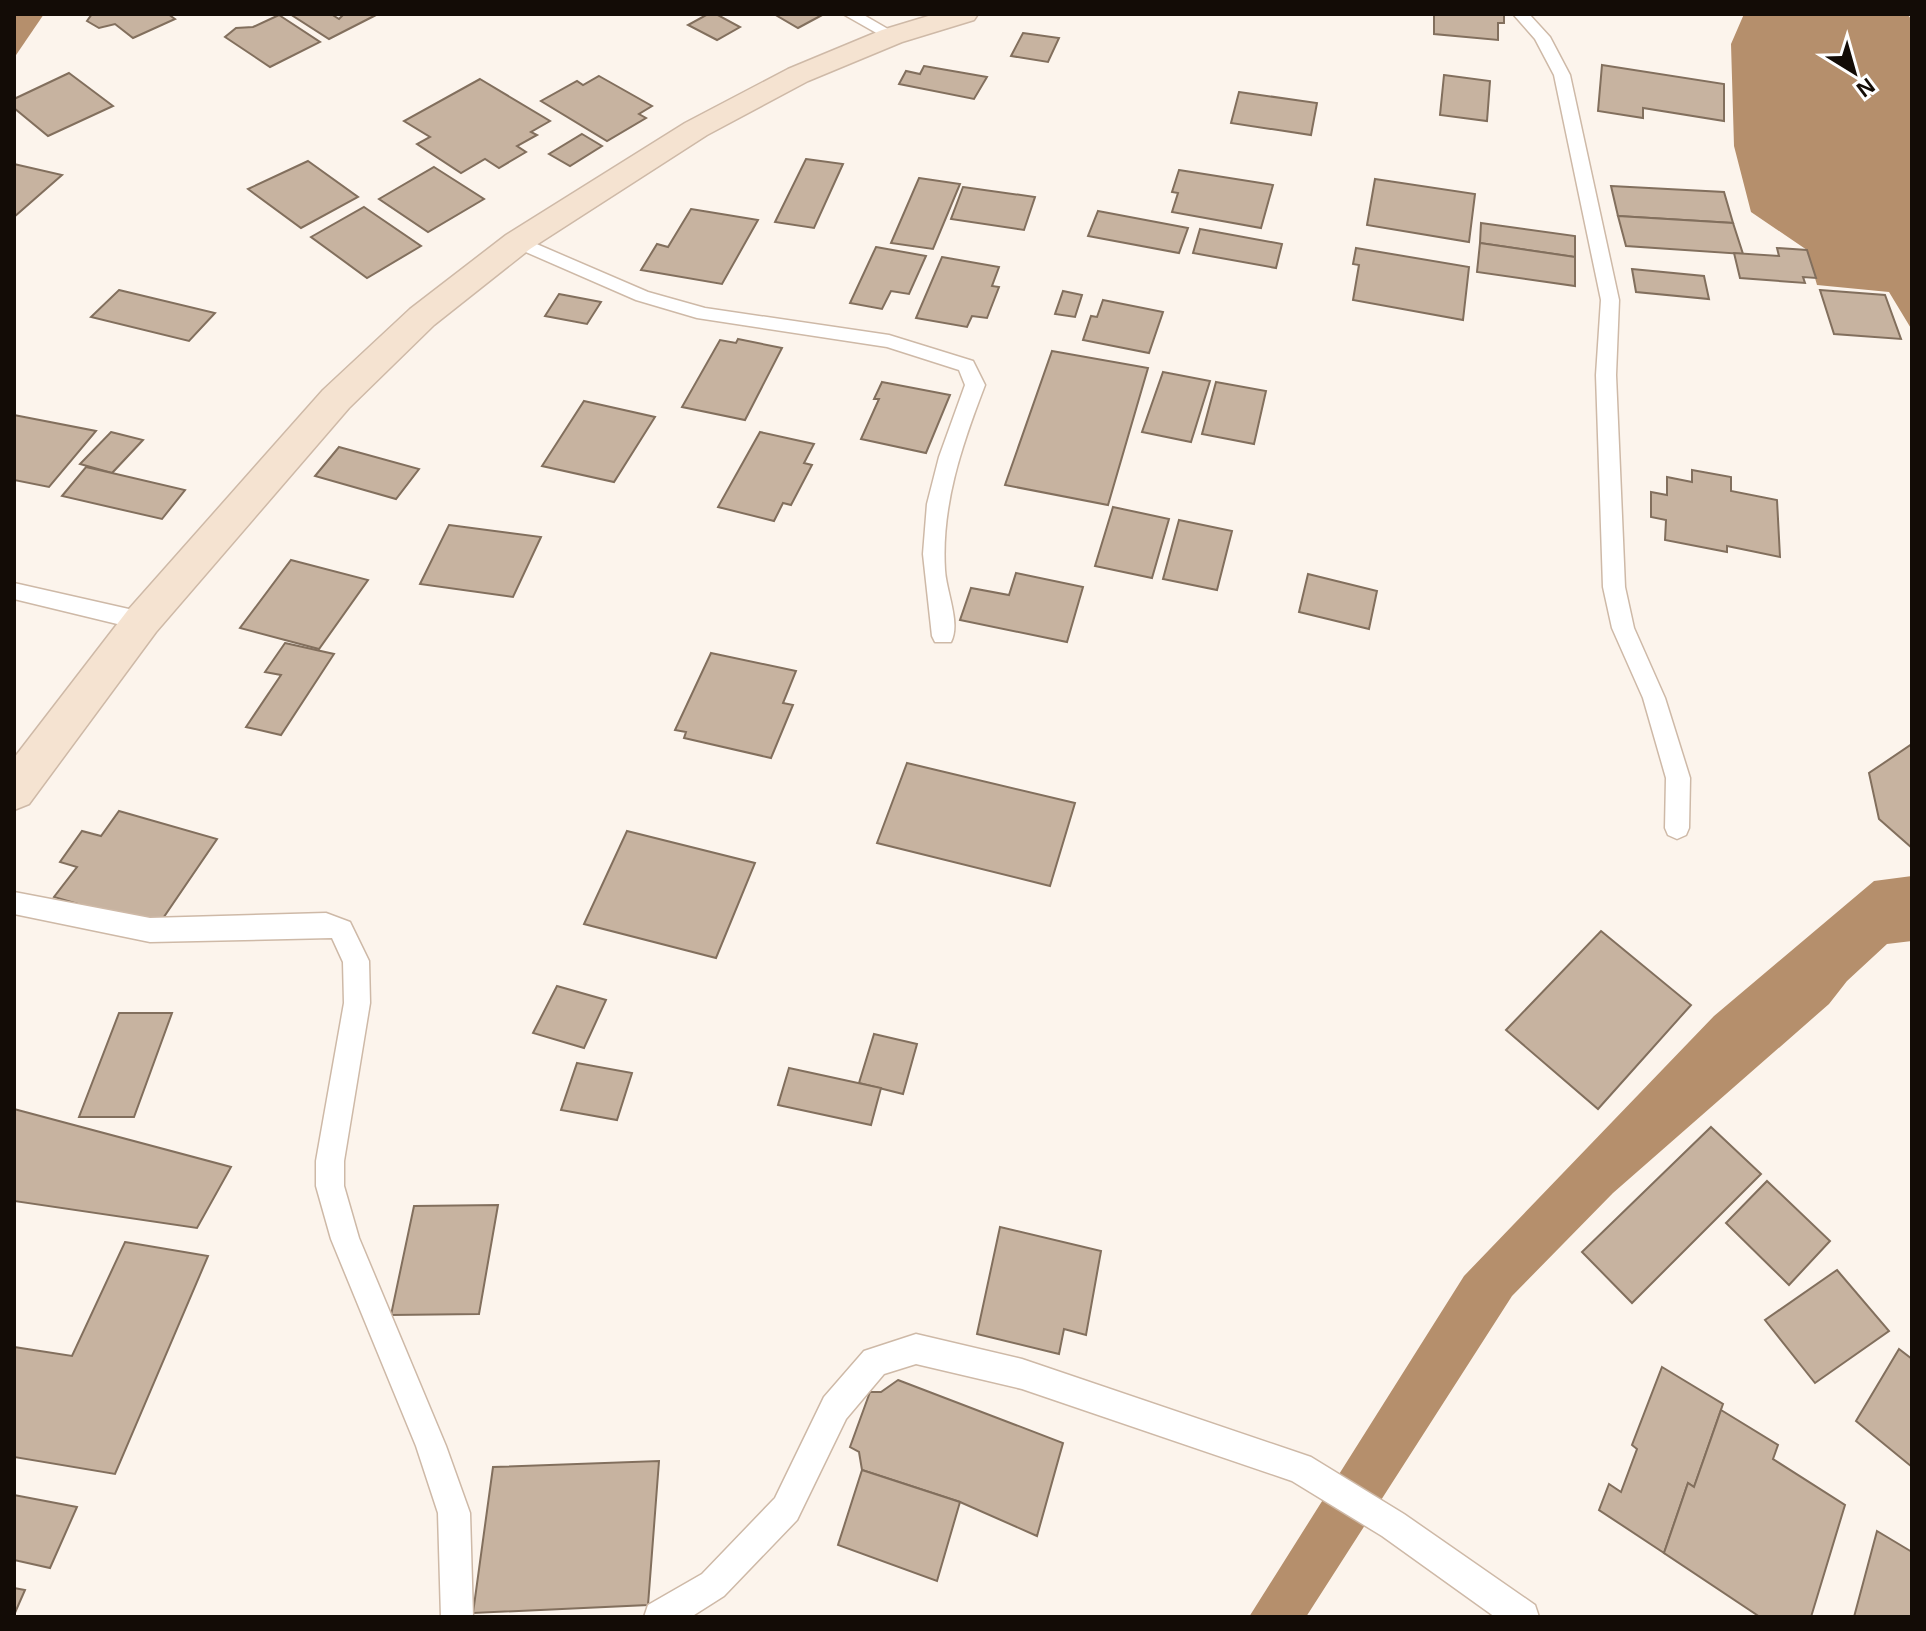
<svg xmlns="http://www.w3.org/2000/svg" width="1926" height="1631" font-family="Helvetica,sans-serif">
  <style>
    .water { fill: #b58f6c }
    .building { fill: #c7b3a0; stroke: #826f5d; stroke-width: 2 }
    .lines { fill: none; stroke-linecap: round; stroke-linejoin: round }
    .lane-casing { stroke: #ceb9a7; stroke-width: 3 }
    .secondary-casing { stroke: #ceb9a7; stroke-width: 3 }
    .lane { fill: #fff; fill-rule: evenodd }
    .secondary { fill: #f5e3d1; fill-rule: evenodd }
  </style>
  <rect width="100%" height="100%" fill="#fcf4ec"/>
  <g class="water">
    <path d="M14,14H44L14,58Z"/>
    <path d="M1744,14H1907L1912,20V330L1889,292L1817,285L1807,250L1751,212L1734,146L1731,44Z"/>
    <path d="M1912,876V941L1887,944L1847,981L1829,1004L1613,1193L1512,1296L1306,1617H1249L1464,1276L1714,1016L1874,881Z"/>
  </g>
  <g class="building">
    <path d="M168,14L175,19L133,38L115,24L99,28L87,21L92,14Z"/>
    <path d="M290,14H331L339,19L344,14H378L329,39Z"/>
    <path d="M708,14H716L740,27L717,40L688,25Z"/>
    <path d="M774,14H824L798,28Z"/>
    <path d="M1434,14H1504V23H1498V40L1434,34Z"/>
    <path d="M279,15L320,42L270,67L225,37L236,28L253,27Z"/>
    <path d="M1023,33L1059,38L1048,62L1011,56Z"/>
    <path d="M1602,65L1724,84V121L1643,108V118L1598,111Z"/>
    <path d="M924,66L987,77L974,99L899,84L906,71L920,74Z"/>
    <path d="M69,73L113,106L48,136L14,108V99Z"/>
    <path d="M1444,75L1490,81L1487,121L1440,115Z"/>
    <path d="M599,76L652,106L639,114L646,118L607,141L541,101L577,81L583,85Z"/>
    <path d="M480,79L550,121L531,132L537,135L517,146L526,152L499,168L485,159L461,173L417,144L430,137L404,121Z"/>
    <path d="M1239,92L1317,103L1311,135L1231,123Z"/>
    <path d="M582,134L602,146L570,166L549,154Z"/>
    <path d="M806,159L843,164L814,228L775,222Z"/>
    <path d="M308,161L358,197L301,228L248,189Z"/>
    <path d="M14,164L62,175L14,217Z"/>
    <path d="M434,167L484,199L428,232L379,199Z"/>
    <path d="M1179,170L1273,185L1261,228L1172,212L1178,193L1172,192Z"/>
    <path d="M919,178L960,184L933,249L891,243Z"/>
    <path d="M1375,179L1475,194L1469,242L1367,225Z"/>
    <path d="M1611,186L1724,192L1733,223L1618,216Z"/>
    <path d="M963,187L1035,197L1024,230L951,219Z"/>
    <path d="M364,207L421,246L367,278L311,237Z"/>
    <path d="M691,209L758,220L722,284L641,270L657,244L668,247Z"/>
    <path d="M1098,211L1188,228L1179,253L1088,236Z"/>
    <path d="M1618,216L1733,223L1743,254L1626,246Z"/>
    <path d="M1481,223L1575,236V257L1480,243Z"/>
    <path d="M1200,229L1282,244L1276,268L1193,253Z"/>
    <path d="M1480,243L1575,257V286L1477,272Z"/>
    <path d="M876,247L926,256L909,294L891,291L882,309L850,303Z"/>
    <path d="M1356,248L1469,267L1463,320L1353,300L1359,265L1353,264Z"/>
    <path d="M1777,248L1807,250L1816,278L1803,277L1805,283L1740,278L1734,253L1779,256Z"/>
    <path d="M942,257L999,267L992,286L999,287L987,318L972,316L967,327L916,318Z"/>
    <path d="M1632,269L1704,276L1709,299L1636,292Z"/>
    <path d="M119,290L215,313L189,341L91,317Z"/>
    <path d="M1820,290L1885,295L1901,339L1834,334Z"/>
    <path d="M1063,291L1082,295L1075,317L1055,314Z"/>
    <path d="M559,294L601,302L587,324L545,316Z"/>
    <path d="M1103,300L1163,312L1149,353L1083,340L1091,316L1097,317Z"/>
    <path d="M738,339L782,348L745,420L682,407L720,340L736,343Z"/>
    <path d="M1052,351L1148,368L1108,505L1005,485Z"/>
    <path d="M1163,372L1210,381L1191,442L1142,432Z"/>
    <path d="M882,382L950,395L926,453L861,439L879,399H874Z"/>
    <path d="M1216,382L1266,391L1254,444L1202,434Z"/>
    <path d="M584,401L655,417L614,482L542,466Z"/>
    <path d="M14,415L96,431L49,487L14,480Z"/>
    <path d="M111,432L143,440L112,473L80,464Z"/>
    <path d="M760,432L814,444L804,463L812,465L791,505L783,503L774,521L718,507Z"/>
    <path d="M339,447L419,469L396,499L315,476Z"/>
    <path d="M86,467L112,473L185,490L162,519L62,496Z"/>
    <path d="M1692,470L1731,477V491L1777,500L1780,557L1727,546V552L1665,540L1666,520L1651,517V492L1667,495V477L1692,482Z"/>
    <path d="M1113,507L1169,519L1152,578L1095,566Z"/>
    <path d="M1179,520L1232,531L1217,590L1163,579Z"/>
    <path d="M449,525L541,537L513,597L420,584Z"/>
    <path d="M291,560L368,580L319,649L240,628Z"/>
    <path d="M1016,573L1083,587L1067,642L960,620L971,588L1009,595Z"/>
    <path d="M1308,574L1377,591L1369,629L1299,612Z"/>
    <path d="M285,643L334,654L281,735L246,727L281,675L265,672Z"/>
    <path d="M711,653L796,671L783,703L793,705L771,758L684,738L686,732L675,730Z"/>
    <path d="M1912,744V848L1879,819L1869,773Z"/>
    <path d="M907,763L1075,803L1050,886L877,843Z"/>
    <path d="M119,811L217,839L157,927L54,897L77,867L60,862L82,831L101,836Z"/>
    <path d="M627,831L755,863L716,958L584,924Z"/>
    <path d="M1601,931L1691,1005L1598,1109L1506,1030Z"/>
    <path d="M557,986L606,1000L584,1048L533,1033Z"/>
    <path d="M119,1013H172L134,1117H79Z"/>
    <path d="M874,1034L917,1044L903,1094L859,1083Z"/>
    <path d="M577,1063L632,1073L617,1120L561,1110Z"/>
    <path d="M789,1068L881,1088L871,1125L778,1105Z"/>
    <path d="M14,1109L231,1167L197,1228L14,1201Z"/>
    <path d="M1711,1127L1761,1174L1632,1303L1582,1252Z"/>
    <path d="M1767,1181L1830,1241L1789,1285L1726,1223Z"/>
    <path d="M498,1205L479,1314L391,1315L414,1206Z"/>
    <path d="M1000,1227L1101,1251L1086,1335L1064,1329L1059,1354L977,1334Z"/>
    <path d="M125,1242L208,1256L115,1474L14,1457V1347L72,1356Z"/>
    <path d="M1837,1270L1889,1331L1815,1383L1765,1320Z"/>
    <path d="M1899,1349L1912,1359V1467L1856,1421Z"/>
    <path d="M1662,1367L1723,1404L1694,1487L1688,1483L1664,1553L1599,1510L1609,1484L1621,1492L1637,1449L1632,1445Z"/>
    <path d="M898,1380L1063,1443L1037,1536L960,1502L862,1470L859,1452L850,1447L870,1392H881Z"/>
    <path d="M1721,1410L1778,1445L1773,1459L1845,1505L1811,1617H1760L1664,1553L1688,1483L1694,1487Z"/>
    <path d="M659,1461L648,1605L473,1613L493,1467Z"/>
    <path d="M862,1470L960,1502L937,1581L838,1545Z"/>
    <path d="M14,1495L77,1507L50,1568L14,1560Z"/>
    <path d="M1877,1531L1912,1552V1617H1854Z"/>
    <path d="M14,1588L25,1590L14,1615Z"/>
  </g>
  <g class="lines">
    <g class="lane-casing">
      <g id="lane">
        <path d="M843,14H862L900,36L887,39Z"/>
        <path d="M1513,14H1529L1550,37L1570,75L1619,300L1616,375L1625,587L1634,628L1665,698L1690,778L1689,828L1686,835L1677,839L1668,835L1665,828L1666,778L1643,698L1612,628L1603,587L1596,375L1601,300L1554,75L1535,39Z"/>
        <path d="M518,236L648,292L705,308L889,335L973,361L985,385C962,445 941,505 945,570C946,591 961,623 951,642H935L932,636L923,554L927,504L939,457L965,385L959,370L887,347L697,318L636,300L512,246L509,242Z"/>
        <path d="M14,583L142,612L150,615L153,621L150,627L142,630L14,599Z"/>
        <path d="M14,892L150,918L326,913L350,922L369,961L370,1003L344,1161V1186L359,1238L446,1446L470,1513L473,1617H441L438,1513L416,1446L331,1239L316,1186V1161L344,1003L343,962L332,938L150,942L14,914Z"/>
        <path d="M916,1334L1022,1359L1311,1457L1404,1514L1535,1605L1539,1617H1495L1382,1536L1292,1481L1022,1389L916,1364L884,1374L846,1419L797,1520L724,1596L691,1617H644L648,1605L702,1574L775,1498L824,1397L864,1351Z"/>
      </g>
    </g>
    <g class="secondary-casing">
      <path id="secondary" d="M935,14H978L974,20L902,42L808,81L707,135L530,249L434,325L349,408L156,632L29,804L14,810V758L128,610L323,390L410,309L506,235L685,123L788,69L882,30Z"/>
    </g>
    <use href="#lane" class="lane"/>
    <use href="#secondary" class="secondary"/>
  </g>
  <rect width="1926" height="1631" fill="none" stroke="#130c06" stroke-width="32"/>
  <g transform="translate(1854 72) rotate(143)" stroke="#ffffff" stroke-width="6" paint-order="stroke">
  <path d="M0-6L14 30L0 20L-14 30Z" fill="#130c06"/>
  <text y="-12" font-size="22" font-weight="bold" text-anchor="middle" fill="#130c06">N</text>
  </g>
</svg>
